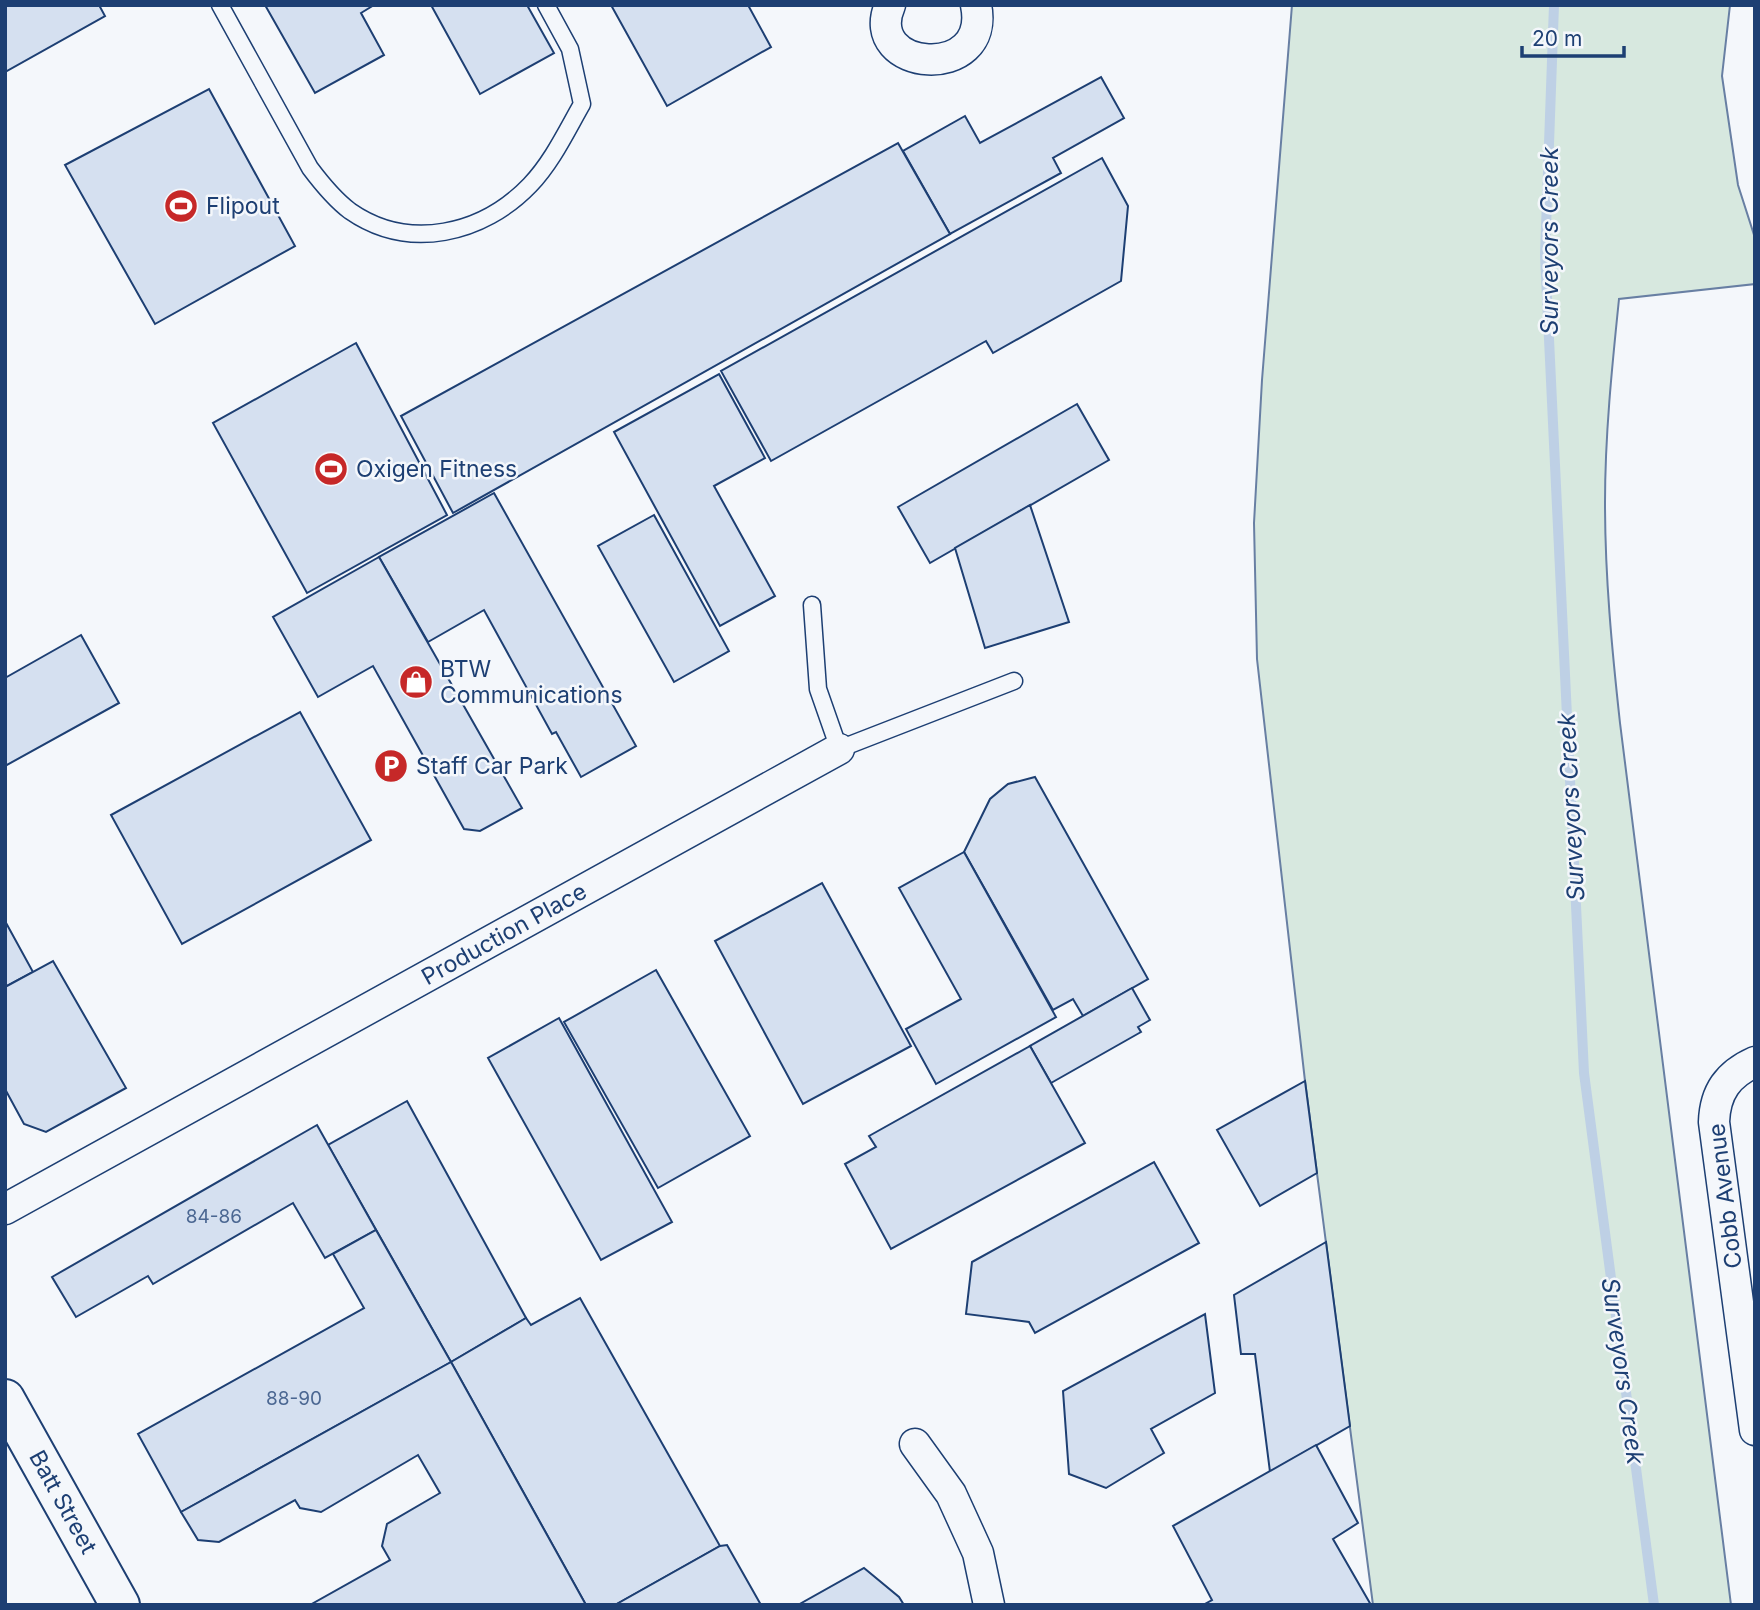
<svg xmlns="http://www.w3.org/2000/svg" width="1760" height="1610" font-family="Inter,sans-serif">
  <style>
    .green { fill: #d7e8df; stroke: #687fa3; stroke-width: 2 }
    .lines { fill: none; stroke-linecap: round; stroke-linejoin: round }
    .stream { stroke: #bed0e5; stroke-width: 10 }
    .building { fill: #d5e0f0; stroke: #1d3f73; stroke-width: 2 }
    .service-casing { stroke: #1d3f73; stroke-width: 19 }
    .minor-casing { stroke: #1d3f73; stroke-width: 33 }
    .tertiary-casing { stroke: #1d3f73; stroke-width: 42 }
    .service { stroke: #f4f7fb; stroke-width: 16 }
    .minor { stroke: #f4f7fb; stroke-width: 30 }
    .tertiary { stroke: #f4f7fb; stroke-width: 38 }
    .labels { text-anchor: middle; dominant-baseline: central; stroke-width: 5; stroke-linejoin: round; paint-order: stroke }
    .number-label { font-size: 19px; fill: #4b6792 }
    .poi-label { font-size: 23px; fill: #1d3f73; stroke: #f4f7fb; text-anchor: start }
    .street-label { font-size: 23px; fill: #1d3f73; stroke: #f4f7fb }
    .water-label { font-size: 24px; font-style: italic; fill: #1d3f73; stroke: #f4f7fb }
  </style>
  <rect width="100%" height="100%" fill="#f4f7fb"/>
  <path class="green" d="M1292,5H1730L1722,76L1738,185L1755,238V284L1619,299C1612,367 1605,435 1605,503C1605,577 1612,650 1620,723L1731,1605H1373L1305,1081L1257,659L1254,523L1262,380Z"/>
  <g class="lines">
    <path class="stream" d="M1554,5L1545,255L1584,1073L1654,1605"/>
  </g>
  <g class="building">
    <path d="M5,5H99L105,16L5,72Z"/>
    <path d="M265,5H374L361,13L384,55L315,93Z"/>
    <path d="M431,5H527L554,53L480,94Z"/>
    <path d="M611,5H748L771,47L667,106Z"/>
    <path d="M1101,77L1124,118L1053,158L1061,173L950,234L903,151L965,116L980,143Z"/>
    <path d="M209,89L295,246L155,324L65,165Z"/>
    <path d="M898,143L950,234L453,513L401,416Z"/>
    <path d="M1102,158L1128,206L1121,281L993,353L986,341L771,461L721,371Z"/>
    <path d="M356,343L447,515L307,593L213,423Z"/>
    <path d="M719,374L765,458L714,486L775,596L720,626L614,432Z"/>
    <path d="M1077,404L1109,460L930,563L898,507Z"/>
    <path d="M494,493L636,746L581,777L556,732L552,734L484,610L428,642L379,557Z"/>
    <path d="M1030,505L1069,622L985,648L955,548Z"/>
    <path d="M654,515L729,651L674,682L598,546Z"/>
    <path d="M379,557L522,808L480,831L464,829L373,666L318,697L273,617Z"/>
    <path d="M81,635L119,703L5,766V678Z"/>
    <path d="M300,712L371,840L182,944L111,815Z"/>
    <path d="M1035,777L1148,979L1083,1016L1073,999L1053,1010L964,852L990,799L1008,784Z"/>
    <path d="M964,852L1056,1017L936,1084L906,1029L961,999L899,888Z"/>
    <path d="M822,883L911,1046L803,1104L715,941Z"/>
    <path d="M5,921L33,972L5,987Z"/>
    <path d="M53,961L126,1088L46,1132L24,1124L5,1089V987Z"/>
    <path d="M656,970L750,1136L658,1188L564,1022Z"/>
    <path d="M1132,988L1150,1020L1138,1027L1141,1032L1051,1083L1030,1046Z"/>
    <path d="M559,1018L672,1222L601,1260L488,1058Z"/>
    <path d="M1030,1046L1085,1143L891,1249L845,1164L876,1147L869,1136Z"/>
    <path d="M1305,1081L1317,1173L1260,1206L1217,1130Z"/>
    <path d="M407,1101L526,1318L451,1362L328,1145Z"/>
    <path d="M317,1125L376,1230L325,1258L293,1203L153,1284L148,1276L76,1317L52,1277Z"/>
    <path d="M1154,1162L1199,1243L1035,1333L1029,1322L966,1314L972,1262Z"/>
    <path d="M376,1230L451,1362L181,1512L138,1434L364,1308L333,1254Z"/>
    <path d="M1326,1242L1350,1426L1270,1472L1255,1354H1241L1234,1295Z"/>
    <path d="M580,1298L720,1546L615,1605H586L451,1362L526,1318L531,1325Z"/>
    <path d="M1205,1314L1215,1393L1151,1429L1164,1453L1106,1488L1069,1474L1063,1391Z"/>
    <path d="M451,1362L586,1605H310L390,1560L382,1546L387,1524L440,1493L418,1455L321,1512L300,1508L295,1500L219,1542L198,1540L181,1512Z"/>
    <path d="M1316,1445L1358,1523L1333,1539L1371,1605H1203L1212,1600L1173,1526Z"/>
    <path d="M727,1545L761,1605H615L720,1546Z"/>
    <path d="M864,1568L899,1597L904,1605H798Z"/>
  </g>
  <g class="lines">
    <g class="service-casing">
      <g id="service">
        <path d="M220,5L310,168C322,184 334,199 350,211C409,252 483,234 530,185C552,162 566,132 582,104L570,49L546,5"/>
        <path d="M812,605L818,689L839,749L1014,681"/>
      </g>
    </g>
    <g class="minor-casing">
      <g id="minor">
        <path d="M890,5C861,72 992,83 976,5"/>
        <path d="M1755,1062C1728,1074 1715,1092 1714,1122L1755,1430"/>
        <path d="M5,1209L839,749"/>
        <path d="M915,1444L951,1494L978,1553L989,1605"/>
      </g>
    </g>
    <g class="tertiary-casing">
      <path id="tertiary" d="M5,1399L120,1605"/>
    </g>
    <use href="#service" class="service"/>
    <use href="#minor" class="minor"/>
    <use href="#tertiary" class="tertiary"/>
  </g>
  <defs>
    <g id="stadium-disc" transform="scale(1.75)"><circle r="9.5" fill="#c62828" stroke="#f4f7fb"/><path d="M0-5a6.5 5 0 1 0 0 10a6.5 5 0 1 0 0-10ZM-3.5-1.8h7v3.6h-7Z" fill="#fff"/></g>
    <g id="shop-disc" transform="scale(1.75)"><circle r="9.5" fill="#c62828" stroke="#f4f7fb"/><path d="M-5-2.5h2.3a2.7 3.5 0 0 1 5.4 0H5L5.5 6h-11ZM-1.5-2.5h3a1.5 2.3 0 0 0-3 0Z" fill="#fff"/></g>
    <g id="parking-disc" transform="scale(1.75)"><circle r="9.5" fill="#c62828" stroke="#f4f7fb"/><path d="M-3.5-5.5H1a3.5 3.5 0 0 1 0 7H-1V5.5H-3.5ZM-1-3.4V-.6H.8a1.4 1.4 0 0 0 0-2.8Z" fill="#fff"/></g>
  </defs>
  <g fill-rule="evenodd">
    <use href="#stadium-disc" x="181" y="206"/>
    <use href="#stadium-disc" x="331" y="469"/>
    <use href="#shop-disc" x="416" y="682"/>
    <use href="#parking-disc" x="391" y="766"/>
  </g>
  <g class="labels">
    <g class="number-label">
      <text x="214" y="1216">84-86</text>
      <text x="294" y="1398">88-90</text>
    </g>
    <g class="poi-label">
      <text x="206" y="206">Flipout</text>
      <text x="356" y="469">Oxigen Fitness</text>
      <text x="440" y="669">BTW<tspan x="440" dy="26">Communications</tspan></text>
      <text x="416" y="766">Staff Car Park</text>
    </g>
    <g class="street-label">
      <text transform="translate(504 934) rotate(-29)">Production Place</text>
      <text transform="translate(1725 1196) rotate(-97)">Cobb Avenue</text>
      <text transform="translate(63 1502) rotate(61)">Batt Street</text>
    </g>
    <g class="water-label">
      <text transform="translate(1549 241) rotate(-90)">Surveyors Creek</text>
      <text transform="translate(1571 807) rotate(-93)">Surveyors Creek</text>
      <text transform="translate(1623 1371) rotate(82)">Surveyors Creek</text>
    </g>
  </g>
  <rect width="1760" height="1610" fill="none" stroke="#1d3f73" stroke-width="14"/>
  <path d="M1522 46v10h102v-10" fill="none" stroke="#1d3f73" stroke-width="3.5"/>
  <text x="1532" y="46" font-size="21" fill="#1d3f73" stroke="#f4f7fb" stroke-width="5" paint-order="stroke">20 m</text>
</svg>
